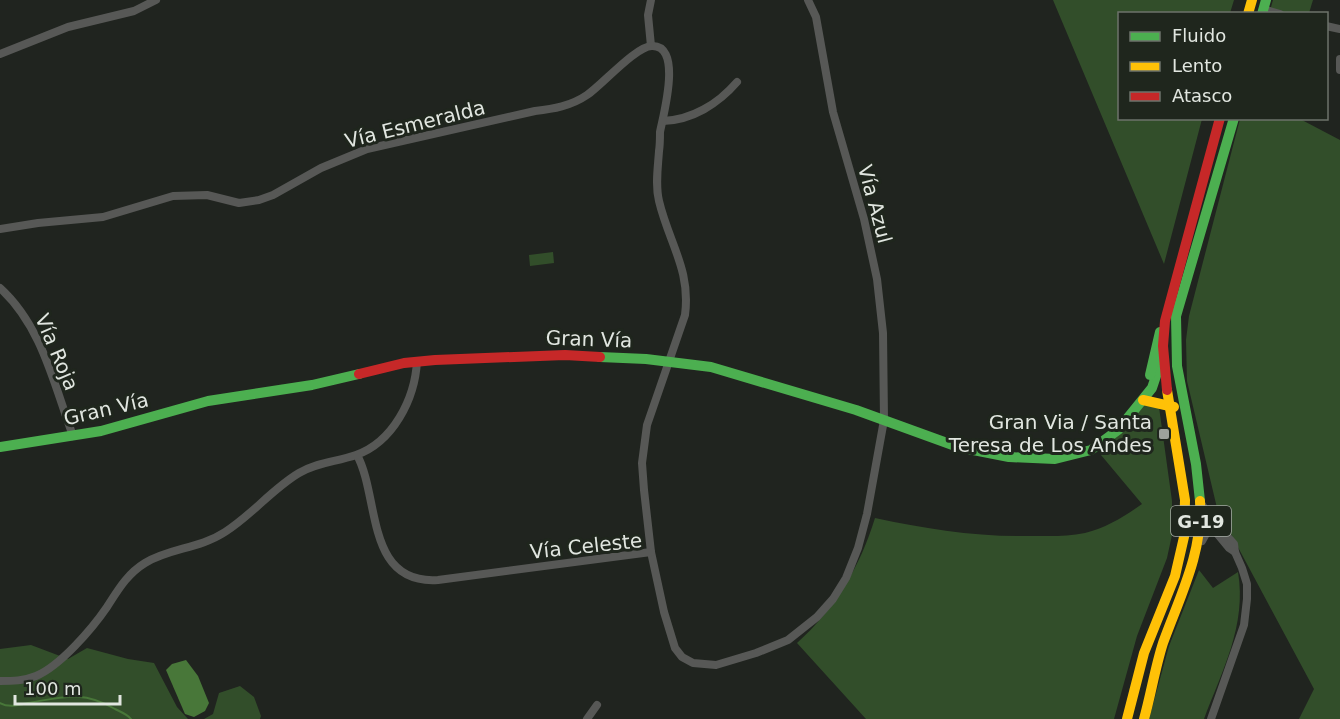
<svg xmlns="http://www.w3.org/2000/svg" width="1340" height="719" font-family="'DejaVu Sans',sans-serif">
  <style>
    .green { fill: #324e2a }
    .water { fill: #487739 }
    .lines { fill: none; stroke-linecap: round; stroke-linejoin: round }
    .stream { stroke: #487739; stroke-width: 2 }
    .street { stroke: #575856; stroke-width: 8 }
    .fast { stroke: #4caf50; stroke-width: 10 }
    .slow { stroke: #ffc107; stroke-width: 10 }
    .jam { stroke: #c62828; stroke-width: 10 }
    .poi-dot { fill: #9da29c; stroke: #1f261d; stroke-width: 2 }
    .labels { text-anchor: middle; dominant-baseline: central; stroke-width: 6; stroke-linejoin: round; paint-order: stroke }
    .shield { fill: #1f261d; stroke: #a7aca6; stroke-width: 1.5 }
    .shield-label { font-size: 18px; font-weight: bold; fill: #e1e6e0 }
    .street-label { font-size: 20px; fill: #e1e6e0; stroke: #1f261d }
    .poi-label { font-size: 20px; fill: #e1e6e0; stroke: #1f261d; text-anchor: end }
  </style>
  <rect width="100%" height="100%" fill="#20241f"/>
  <g class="green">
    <path d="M1053,0H1234L1230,13L1120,14V118L1202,119L1164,264Z"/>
    <path d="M1273,0H1313L1309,13L1269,14Z"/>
    <path d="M1240,119H1300L1340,140V719H1299L1314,689L1217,508L1187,381L1186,340L1189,316Z"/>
    <path d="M553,252L554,263L530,266L529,255Z"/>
    <path d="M1141,402L1159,407L1172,501V535L1167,558L1137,636L1114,719H866L797,643C835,609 860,567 875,518C926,529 977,537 1030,536C1048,536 1067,537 1085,533C1106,528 1125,516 1142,504L1101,455Z"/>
    <path d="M1199,570L1213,588L1238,572C1247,625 1222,671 1204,719H1149L1169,646Z"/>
    <path d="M31,645L68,659L87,648L128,659L154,663L177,707L188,719H0V649Z"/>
    <path d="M240,686L254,697L261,716L260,719H204L213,714L219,693Z"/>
  </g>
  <path class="water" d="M186,660L198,676L209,703L205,711L194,717L185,714L166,670L172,664Z"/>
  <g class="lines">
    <path class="stream" d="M0,703C9,708 19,705 28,703C63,697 83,690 115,709C121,712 127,714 131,719"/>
    <g class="street">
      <path d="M651,0L648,15L651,46"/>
      <path d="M1263,9L1280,14"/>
      <path d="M1326,26L1340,29"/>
      <path d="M0,54L68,27L134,11L156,0"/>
      <path d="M1340,59V70"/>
      <path d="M663,121C692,120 718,104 737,82"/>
      <path d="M0,229L38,223L103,217L173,196L207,195L239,203L259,200L273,195L321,168L367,149L535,111C553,109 571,106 587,95C602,85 636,46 652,46C683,45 663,116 660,132C660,138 660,145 659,151C658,167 655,185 659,201C669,243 691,270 685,315L647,425L642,463L644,490L651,552L664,612L675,648L682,657L693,663L716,665L756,653L788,640L817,617L833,599L846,578L858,548L867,514L884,420L883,333L877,279L864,219L833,112L816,17L808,0"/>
      <path d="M0,288C42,326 54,385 73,436"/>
      <path d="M357,455C380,497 365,585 438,580L651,552"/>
      <path d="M1203,506L1206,513L1234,544L1235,552L1242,568L1247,584V599L1244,625L1211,719"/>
      <path d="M1202,541L1207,532L1215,531L1229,548L1235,552"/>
      <path d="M0,681C12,681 24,681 36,676C60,666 92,629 107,607C118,590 127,574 145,563C169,548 199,549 225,532C252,515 272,489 299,473C318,462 336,462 356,455C393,442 415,399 417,361"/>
      <path d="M587,719L597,705"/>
    </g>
    <g class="fast">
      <path d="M1262,14L1266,0"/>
      <path d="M600,357L646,359L711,367L856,410L958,447L1009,457L1055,459L1091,450L1118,430L1152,388L1162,358"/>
      <path d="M1150,375L1160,332"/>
      <path d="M0,447L101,431L208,401L312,385L359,374"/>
      <path d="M1200,501L1196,464L1177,366L1176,316L1234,118"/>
    </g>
    <g class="slow">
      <path d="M1248,14L1252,0"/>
      <path d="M1143,400L1174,407"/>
      <path d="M1127,719L1144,653L1175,576L1184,537L1185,500L1167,390"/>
      <path d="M1144,719C1151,694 1155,668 1163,643C1180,596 1203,553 1200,501"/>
    </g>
    <g class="jam">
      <path d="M359,374L404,363L435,360L565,355L600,357"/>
      <path d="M1167,390L1163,346L1165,321L1220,118"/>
    </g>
  </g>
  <rect class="poi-dot" x="1158" y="428" width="12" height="12" rx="3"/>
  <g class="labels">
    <rect class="shield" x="1171" y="506" width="60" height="30" rx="4.5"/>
    <g class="shield-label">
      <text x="1201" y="521">G-19</text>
    </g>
    <g class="street-label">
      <text transform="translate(415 124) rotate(-14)">Vía Esmeralda</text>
      <text transform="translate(875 204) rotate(75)">Vía Azul</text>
      <text transform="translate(589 339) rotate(2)">Gran Vía</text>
      <text transform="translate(57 352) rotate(67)">Vía Roja</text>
      <text transform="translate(106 409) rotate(-13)">Gran Vía</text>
      <text transform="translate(586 546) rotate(-6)">Vía Celeste</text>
    </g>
    <g class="poi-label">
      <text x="1152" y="422">Gran Via / Santa<tspan x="1152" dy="23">Teresa de Los Andes</tspan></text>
    </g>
  </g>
  <rect x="1118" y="12" width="210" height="108" fill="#1f261d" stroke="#6d736b" stroke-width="1.5"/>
  <rect x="1130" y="32" width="30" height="9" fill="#4caf50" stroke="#6d736b" stroke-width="1.5"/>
  <text x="1172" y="42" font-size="18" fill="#e1e6e0">Fluido</text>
  <rect x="1130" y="62" width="30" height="9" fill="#ffc107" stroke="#6d736b" stroke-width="1.5"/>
  <text x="1172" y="72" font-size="18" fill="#e1e6e0">Lento</text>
  <rect x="1130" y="92" width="30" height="9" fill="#c62828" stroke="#6d736b" stroke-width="1.5"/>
  <text x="1172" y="102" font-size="18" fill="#e1e6e0">Atasco</text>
  <path d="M15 695v9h105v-9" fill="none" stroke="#e1e6e0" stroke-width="3"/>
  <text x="24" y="695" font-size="18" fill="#e1e6e0" stroke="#1f261d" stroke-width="4.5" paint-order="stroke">100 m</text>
</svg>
